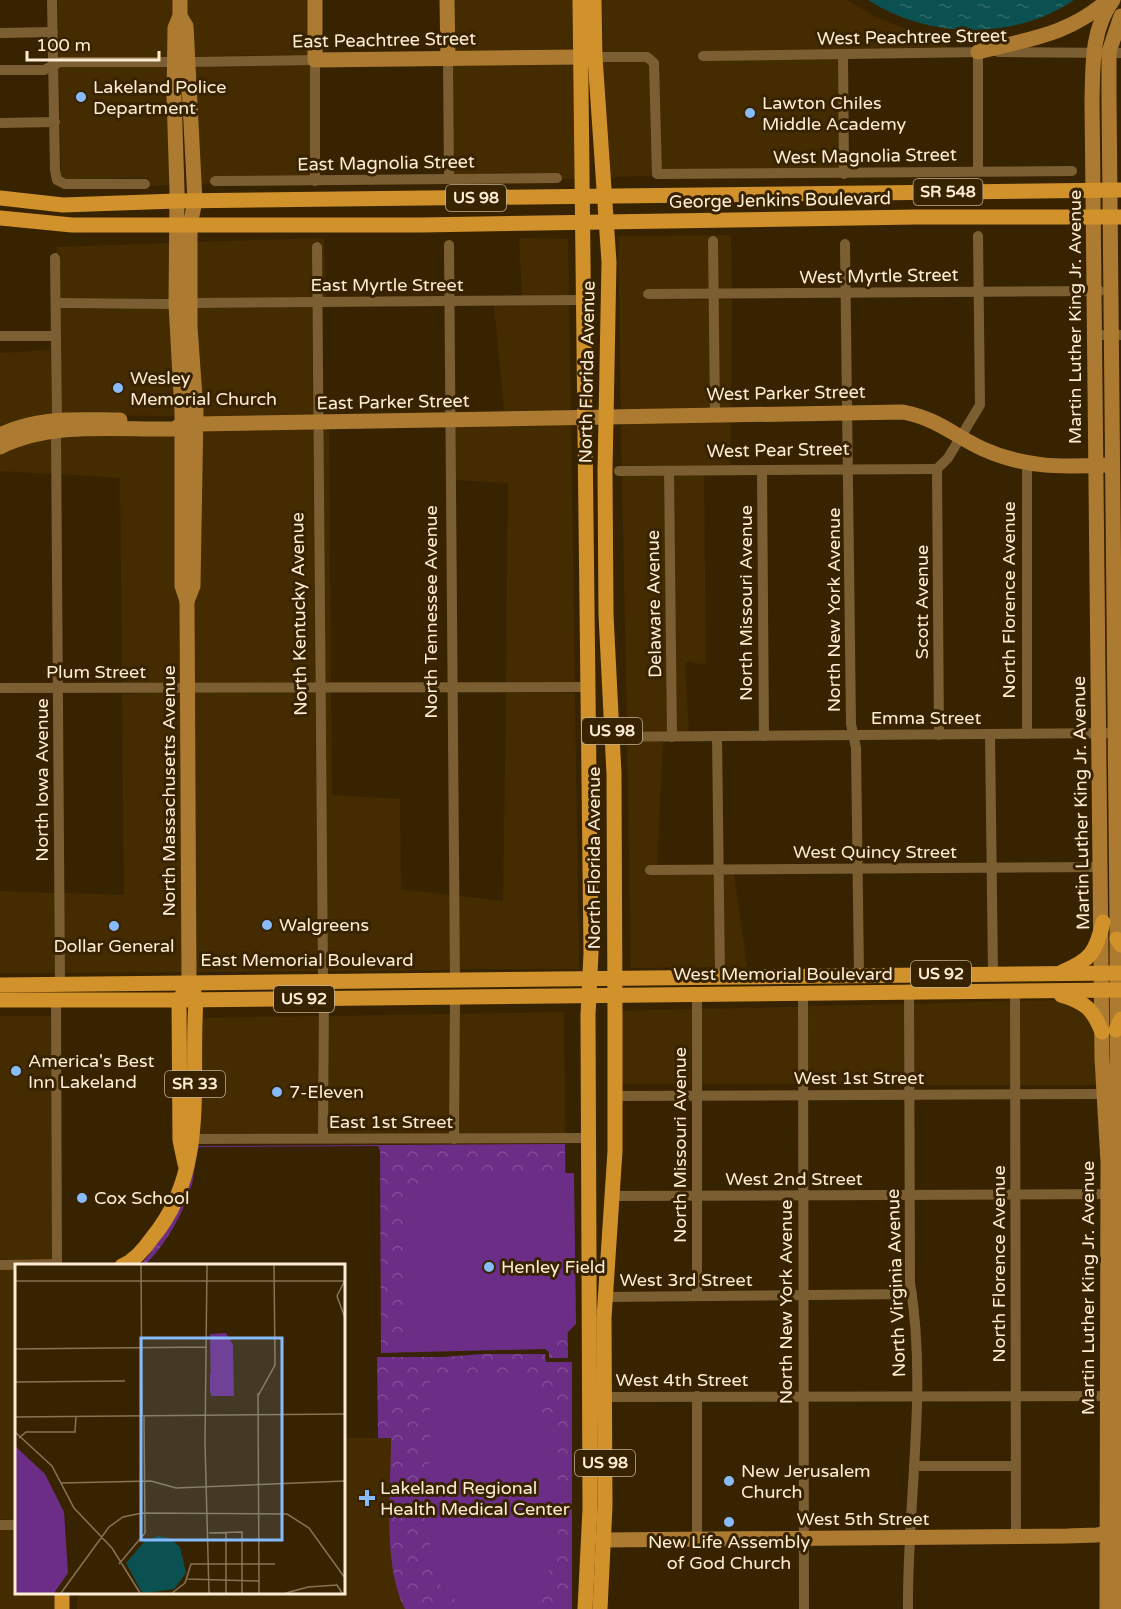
<svg xmlns="http://www.w3.org/2000/svg" width="1121" height="1609" font-family="'Varela Round',sans-serif">
  <style>
    .built { fill: #452b00 }
    .park { fill: url(#park-crowns) }
    .pitch { fill: #6c2d86 }
    .water { fill: url(#water-ripples) }
    .lines { fill: none; stroke-linecap: round; stroke-linejoin: round }
    .street { stroke: #7c5e33; stroke-width: 10 }
    .secondary { stroke: #ac7b31; stroke-width: 15 }
    .primary { stroke: #d1922b; stroke-width: 15 }
    .poi-dot { fill: #87bbfb; stroke: #382300; stroke-width: 2 }
    .labels { text-anchor: middle; dominant-baseline: central; stroke-width: 6; stroke-linejoin: round; paint-order: stroke }
    .shield { fill: #382300; stroke: #c3b095; stroke-width: 1.5 }
    .shield-label { font-size: 16px; font-weight: bold; fill: #feecd5 }
    .street-label { font-size: 18px; fill: #feecd5; stroke: #382300 }
    .poi-label { font-size: 18px; fill: #feecd5; stroke: #382300; text-anchor: start }
    .inset-road { fill: none; stroke: #877355; stroke-width: 1.5 }
    .view { fill: #87bbfb; fill-opacity: 0.15; stroke: #87bbfb; stroke-width: 3 }
    .inset-edge { fill: none; stroke: #feecd5; stroke-width: 3 }
  </style>
  <defs>
    <pattern id="park-crowns" width="20" height="18" patternUnits="userSpaceOnUse" patternTransform="scale(1.5)"><rect width="20" height="18" fill="#6c2d86"/><path d="M2 6a3 3 0 1 1 6 0M12 15a3 3 0 1 1 6 0" fill="none" stroke="#824c96"/></pattern>
    <pattern id="water-ripples" width="26" height="14" patternUnits="userSpaceOnUse" patternTransform="scale(1.5)"><rect width="26" height="14" fill="#0b5151"/><path d="M2 4q2-2 4 0t4 0M15 11q2-2 4 0t4 0" fill="none" stroke="#306a69"/></pattern>
  </defs>
  <rect width="100%" height="100%" fill="#382300"/>
  <g class="built">
    <path d="M58,0H175L170,57L59,58Z"/>
    <path d="M184,0H311V55L192,56Z"/>
    <path d="M452,0H575L576,52L453,54Z"/>
    <path d="M602,0H847L878,18L909,30L946,36L947,54L843,56L844,174H657L654,63L604,57Z"/>
    <path d="M576,62L577,179H562L561,173L453,174V64Z"/>
    <path d="M600,62H645L650,66L653,176L608,177Z"/>
    <path d="M310,65L311,176H211V183L199,184L193,67Z"/>
    <path d="M61,67H170L173,185L149,186V178L66,179L61,177L59,69Z"/>
    <path d="M731,235L732,289H718L717,236L708,237L709,289H643L644,299L709,300L710,408L621,411L618,236Z"/>
    <path d="M324,238L326,297H321V242H313L312,297L194,298L195,242Z"/>
    <path d="M519,238L568,239L569,295H522Z"/>
    <path d="M171,243V298H60V253H56L57,247Z"/>
    <path d="M732,299L731,408H719L718,300Z"/>
    <path d="M569,305L571,413L454,415L504,410L494,306Z"/>
    <path d="M312,307L313,417L201,418L195,308Z"/>
    <path d="M171,308L178,416L62,415L60,309Z"/>
    <path d="M50,341L52,415L0,429V353L49,350Z"/>
    <path d="M731,418L730,465H622L621,421Z"/>
    <path d="M571,423L575,683L506,682L508,483L455,480L454,426Z"/>
    <path d="M313,427L315,682L192,683L200,429Z"/>
    <path d="M322,427H329L331,682H324Z"/>
    <path d="M177,433L183,682L122,684L120,478L60,474V436Z"/>
    <path d="M51,436V474L0,471V452Z"/>
    <path d="M704,475L706,665L685,661L689,732H677L673,476Z"/>
    <path d="M622,476H664L668,732H627Z"/>
    <path d="M183,692L184,972L64,973V893L124,895L122,694Z"/>
    <path d="M315,692L318,971L193,972L192,693Z"/>
    <path d="M324,692H331L332,795L400,799L401,889L449,895L451,970L327,971Z"/>
    <path d="M506,693H575L579,969H460L459,896L503,901Z"/>
    <path d="M627,742H663L657,865H646V874H714L716,967L631,968Z"/>
    <path d="M723,874H734L747,967H725Z"/>
    <path d="M0,891L55,893V973H0Z"/>
    <path d="M1060,1000L1085,1009L1097,1033L1098,1085H1020L1019,1001Z"/>
    <path d="M1010,1001L1011,1085H913V1004Z"/>
    <path d="M904,1004V1085L807,1084V1006Z"/>
    <path d="M798,1007V1084H700L701,1009Z"/>
    <path d="M692,1009L691,1084H620V1011Z"/>
    <path d="M564,1012L565,1133L459,1134V1014Z"/>
    <path d="M450,1014V1134L328,1133L329,1016Z"/>
    <path d="M0,1016H51L53,1259H0Z"/>
    <path d="M320,1016L319,1133L199,1134V1018Z"/>
    <path d="M0,1270H16V1520L0,1519Z"/>
    <path d="M344,1438H391V1558L396,1587L405,1609H77V1593L344,1592Z"/>
    <path d="M0,1530H16V1592L58,1593V1609H0Z"/>
  </g>
  <g class="park">
    <path d="M565,1144L568,1358H549V1352L545,1349L381,1353L380,1151L378,1146L199,1147C194,1158 195,1172 192,1184C183,1214 167,1243 145,1265L139,1266C170,1236 181,1186 197,1146Z"/>
    <path d="M482,1354H545L546,1362H572V1609H405C382,1566 391,1488 391,1438H378L377,1357H443Z"/>
  </g>
  <g class="pitch">
    <path d="M441,1173H574L576,1324L552,1348L403,1351L404,1210Z"/>
    <path d="M539,1379L541,1415H558V1554L551,1555C549,1609 515,1609 464,1609L440,1584L430,1555V1381Z"/>
  </g>
  <path class="water" d="M868,0H1074C1013,41 929,39 868,0Z"/>
  <g class="lines">
    <g class="street">
      <path d="M52,0L55,170L57,180L65,184H145"/>
      <path d="M0,33L53,32"/>
      <path d="M998,52L1121,53"/>
      <path d="M843,55L844,174"/>
      <path d="M703,56L983,52"/>
      <path d="M595,57H647L654,63L657,174L1072,171"/>
      <path d="M448,59L449,179"/>
      <path d="M188,62L315,60V181"/>
      <path d="M0,70H44L60,62H175"/>
      <path d="M0,123L55,122"/>
      <path d="M978,171V52"/>
      <path d="M215,181L557,178"/>
      <path d="M713,241L715,413"/>
      <path d="M845,244L851,724L856,748L859,975"/>
      <path d="M449,245L455,979"/>
      <path d="M317,247L323,980"/>
      <path d="M55,258L57,420"/>
      <path d="M648,294L1100,291"/>
      <path d="M56,303L176,304"/>
      <path d="M190,303L584,300"/>
      <path d="M1094,335H1121"/>
      <path d="M0,336H56"/>
      <path d="M56,431L60,984"/>
      <path d="M1027,465V734"/>
      <path d="M937,469L939,735"/>
      <path d="M937,469L948,458L980,405L978,236"/>
      <path d="M762,470L764,736"/>
      <path d="M619,471L937,469"/>
      <path d="M669,471L672,737"/>
      <path d="M0,688L587,687"/>
      <path d="M990,735L993,974"/>
      <path d="M717,736L720,976"/>
      <path d="M588,737L1121,733"/>
      <path d="M650,870L1101,867"/>
      <path d="M1015,992L1016,1537"/>
      <path d="M803,994L804,1609"/>
      <path d="M56,999L57,1266"/>
      <path d="M615,1096L1103,1094"/>
      <path d="M323,1138L324,999"/>
      <path d="M194,1139L588,1138"/>
      <path d="M454,1139L455,997"/>
      <path d="M612,1196L1113,1194"/>
      <path d="M0,1265L57,1264"/>
      <path d="M697,1296V994"/>
      <path d="M605,1297L912,1294"/>
      <path d="M697,1396V1540"/>
      <path d="M604,1397L1114,1396"/>
      <path d="M914,1466H1016"/>
      <path d="M0,1525H16"/>
      <path d="M908,1609C907,1501 928,1390 910,1283L909,993"/>
    </g>
    <g class="secondary">
      <path d="M180,0V16L175,28L174,96L177,190L176,304L182,412V586L187,601L189,981"/>
      <path d="M315,0V60L581,57"/>
      <path d="M447,0L448,59"/>
      <path d="M180,16L186,26L195,201L190,225V327L196,411L193,586L187,601"/>
      <path d="M978,52C1028,39 1069,35 1108,0"/>
      <path d="M0,435C38,416 79,420 120,420"/>
      <path d="M0,447C52,421 118,430 174,429L182,424H196L903,412C938,419 953,435 983,449C1025,468 1061,467 1106,465"/>
      <path d="M604,1540L1067,1536L1097,1535L1116,1531"/>
      <path d="M1107,1609L1108,1162L1102,1058L1092,100C1093,66 1091,29 1113,0"/>
      <path d="M1119,1609L1117,918L1109,97V52L1121,16"/>
    </g>
    <g class="primary">
      <path d="M580,0L591,953L588,1015L590,1509L585,1609"/>
      <path d="M594,0L595,57L609,262L605,471L606,615L614,774L615,1015V1151L604,1318L605,1506L600,1609"/>
      <path d="M0,198L63,205L176,201L1121,190"/>
      <path d="M0,218L72,225H421L916,217H1121"/>
      <path d="M1117,939L1121,945"/>
      <path d="M1062,972C1091,960 1096,952 1103,922"/>
      <path d="M0,985L1121,973"/>
      <path d="M184,992L179,1000L180,1140L185,1164"/>
      <path d="M1061,995C1085,1002 1093,1009 1102,1032"/>
      <path d="M0,1000H179L1121,990"/>
      <path d="M1116,1030L1121,1019"/>
      <path d="M122,1266C134,1261 145,1248 152,1238C209,1170 190,1082 196,1000L193,990"/>
      <path d="M62,1592V1609"/>
    </g>
  </g>
  <g class="poi-dot">
    <circle cx="81" cy="97" r="6"/>
    <circle cx="750" cy="113" r="6"/>
    <circle cx="118" cy="388" r="6"/>
    <circle cx="267" cy="925" r="6"/>
    <circle cx="114" cy="926" r="6"/>
    <circle cx="16" cy="1071" r="6"/>
    <circle cx="277" cy="1092" r="6"/>
    <circle cx="82" cy="1198" r="6"/>
    <circle cx="489" cy="1267" r="6"/>
    <circle cx="729" cy="1481" r="6"/>
    <path d="M364 1489h6v6h6v6h-6v6h-6v-6h-6v-6h6z"/>
    <circle cx="729" cy="1522" r="6"/>
  </g>
  <g class="labels">
    <g class="shield">
      <rect x="913.5" y="179" width="69" height="26" rx="4.5"/>
      <rect x="446" y="185" width="60" height="26" rx="4.5"/>
      <rect x="582" y="718" width="60" height="26" rx="4.5"/>
      <rect x="911" y="961" width="60" height="26" rx="4.5"/>
      <rect x="274" y="986" width="60" height="26" rx="4.5"/>
      <rect x="165" y="1071" width="60" height="26" rx="4.5"/>
      <rect x="575" y="1450" width="60" height="26" rx="4.5"/>
    </g>
    <g class="shield-label">
      <text x="948" y="192">SR 548</text>
      <text x="476" y="198">US 98</text>
      <text x="612" y="731">US 98</text>
      <text x="941" y="974">US 92</text>
      <text x="304" y="999">US 92</text>
      <text x="195" y="1084">SR 33</text>
      <text x="605" y="1463">US 98</text>
    </g>
    <g class="street-label">
      <text transform="translate(912 37) rotate(-1)">West Peachtree Street</text>
      <text transform="translate(384 40) rotate(-1)">East Peachtree Street</text>
      <text transform="translate(865 156) rotate(-1)">West Magnolia Street</text>
      <text transform="translate(386 163) rotate(-1)">East Magnolia Street</text>
      <text transform="translate(780 200) rotate(-1)">George Jenkins Boulevard</text>
      <text transform="translate(879 276) rotate(-1)">West Myrtle Street</text>
      <text x="387" y="285">East Myrtle Street</text>
      <text transform="translate(1075 317) rotate(-90)">Martin Luther King Jr. Avenue</text>
      <text transform="translate(587 372) rotate(-89)">North Florida Avenue</text>
      <text transform="translate(786 393) rotate(-1)">West Parker Street</text>
      <text transform="translate(393 402) rotate(-1)">East Parker Street</text>
      <text transform="translate(778 450) rotate(-1)">West Pear Street</text>
      <text transform="translate(1009 600) rotate(-90)">North Florence Avenue</text>
      <text transform="translate(922 602) rotate(-90)">Scott Avenue</text>
      <text transform="translate(746 603) rotate(-90)">North Missouri Avenue</text>
      <text transform="translate(654 604) rotate(-91)">Delaware Avenue</text>
      <text transform="translate(834 610) rotate(-90)">North New York Avenue</text>
      <text transform="translate(431 612) rotate(-90)">North Tennessee Avenue</text>
      <text transform="translate(299 614) rotate(-91)">North Kentucky Avenue</text>
      <text x="96" y="672">Plum Street</text>
      <text x="926" y="718">Emma Street</text>
      <text transform="translate(42 780) rotate(-90)">North Iowa Avenue</text>
      <text transform="translate(169 791) rotate(-90)">North Massachusetts Avenue</text>
      <text transform="translate(1081 803) rotate(-91)">Martin Luther King Jr. Avenue</text>
      <text x="875" y="852">West Quincy Street</text>
      <text transform="translate(594 858) rotate(-90)">North Florida Avenue</text>
      <text x="307" y="960">East Memorial Boulevard</text>
      <text x="783" y="974">West Memorial Boulevard</text>
      <text x="859" y="1078">West 1st Street</text>
      <text x="391" y="1122">East 1st Street</text>
      <text transform="translate(680 1145) rotate(-90)">North Missouri Avenue</text>
      <text x="794" y="1179">West 2nd Street</text>
      <text transform="translate(999 1264) rotate(-90)">North Florence Avenue</text>
      <text x="686" y="1280">West 3rd Street</text>
      <text transform="translate(896 1283) rotate(-92)">North Virginia Avenue</text>
      <text transform="translate(1088 1288) rotate(-90)">Martin Luther King Jr. Avenue</text>
      <text transform="translate(786 1302) rotate(-90)">North New York Avenue</text>
      <text x="682" y="1380">West 4th Street</text>
      <text x="863" y="1519">West 5th Street</text>
    </g>
    <g class="poi-label">
      <text x="93" y="87">Lakeland Police<tspan x="93" dy="21">Department</tspan></text>
      <text x="762" y="103">Lawton Chiles<tspan x="762" dy="21">Middle Academy</tspan></text>
      <text x="130" y="378">Wesley<tspan x="130" dy="21">Memorial Church</tspan></text>
      <text x="279" y="925">Walgreens</text>
      <text x="114" y="946" text-anchor="middle">Dollar General</text>
      <text x="28" y="1061">America's Best<tspan x="28" dy="21">Inn Lakeland</tspan></text>
      <text x="289" y="1092">7-Eleven</text>
      <text x="94" y="1198">Cox School</text>
      <text x="501" y="1267">Henley Field</text>
      <text x="741" y="1471">New Jerusalem<tspan x="741" dy="21">Church</tspan></text>
      <text x="380" y="1488">Lakeland Regional<tspan x="380" dy="21">Health Medical Center</tspan></text>
      <text x="729" y="1542" text-anchor="middle">New Life Assembly<tspan x="729" dy="21">of God Church</tspan></text>
    </g>
  </g>
  <g transform="translate(15 1264)">
    <rect width="330" height="330" fill="#382300"/>
    <path d="M211,69L218,81L219,132H242L258,95L242,132H196L195,70ZM0,182L30,210L49,248L53,309L39,329H0Z" fill="#6c2d86"/>
    <path d="M202,73L212,77L213,103H199L197,98V81ZM216,106V124L211,129H195V110Z" fill="#6c2d86"/>
    <path d="M143,272L154,274L165,283L171,309L159,325L131,329L126,327L111,299L130,277Z" fill="#0b5151"/>
    <path class="inset-road" d="M126,1L127,152M192,1L190,179L194,329M330,16L322,32L330,54M0,17H329M0,85L191,83M0,118L110,117M243,129L244,317M243,132L260,101L259,1M0,153L330,150M0,168L37,202L59,244L97,284L125,329M4,174L11,168H60L61,152M46,219L136,217L161,224L330,217M194,269L227,268V329M211,269V329M104,300L130,269L129,152M172,315L244,317V329M46,329L94,263L108,253L127,249L272,250L294,264L330,314M157,329L170,319L176,300H260M271,329L293,323L322,321L327,329"/>
    <path class="view" d="M126,74H267V276H126Z"/>
    <rect width="330" height="330" class="inset-edge"/>
  </g>
  <path d="M27 51v9h132v-9" fill="none" stroke="#feecd5" stroke-width="3"/>
  <text x="36" y="51" font-size="18" fill="#feecd5" stroke="#382300" stroke-width="4.5" paint-order="stroke">100 m</text>
</svg>
